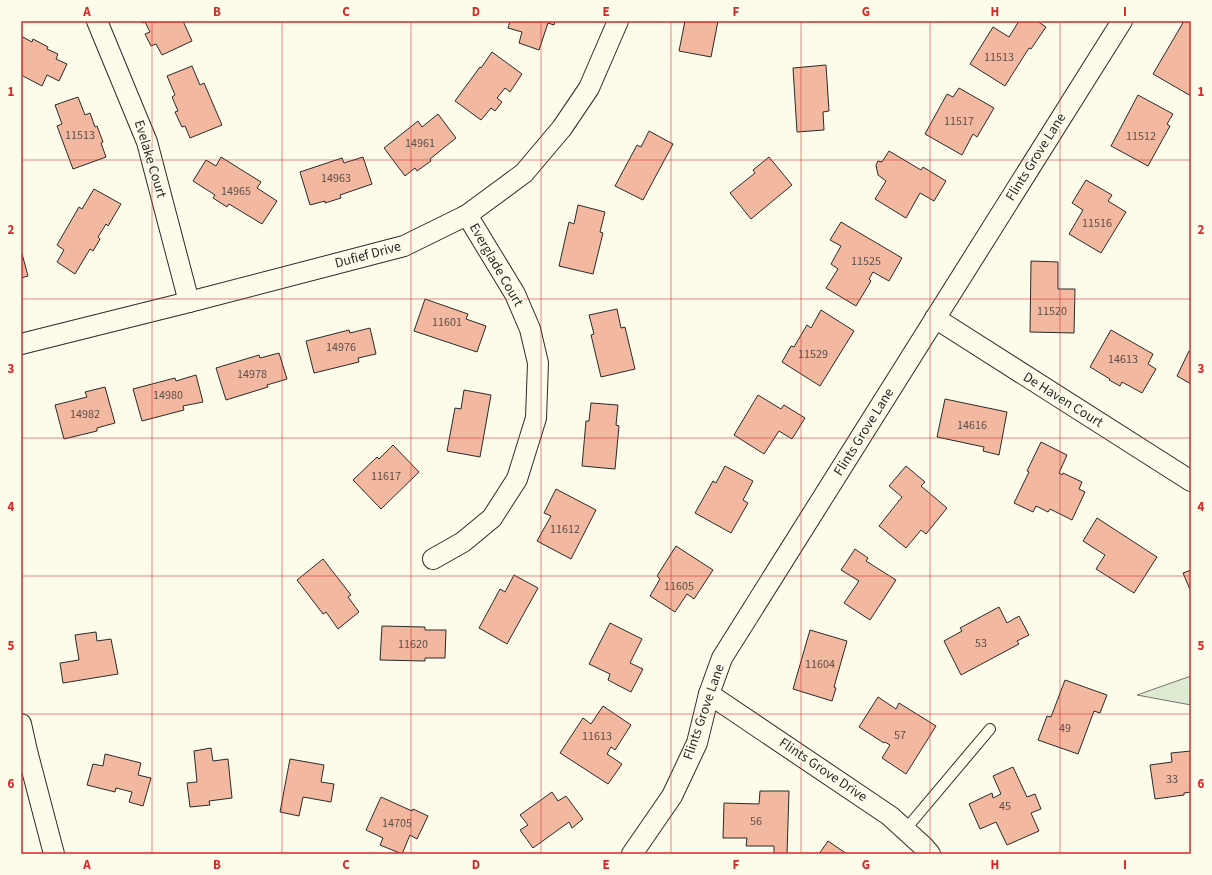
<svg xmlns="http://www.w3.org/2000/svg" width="1212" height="875" font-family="'Source Sans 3',sans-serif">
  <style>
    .green { fill: #deebd1; stroke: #74746e }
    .building { fill: #f2b8a0; stroke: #2b2b2b }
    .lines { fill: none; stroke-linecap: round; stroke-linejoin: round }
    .lane-casing { stroke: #2b2b2b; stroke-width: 12 }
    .street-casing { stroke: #2b2b2b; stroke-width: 22 }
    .lane { stroke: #fdfbea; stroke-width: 10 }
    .street { stroke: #fdfbea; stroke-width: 20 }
    .grid { fill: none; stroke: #d62828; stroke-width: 1; stroke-opacity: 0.55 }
    .labels { text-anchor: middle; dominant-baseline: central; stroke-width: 3; stroke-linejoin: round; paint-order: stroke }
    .number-label { font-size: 12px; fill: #5d4e48 }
    .street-label { font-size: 14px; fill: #2b2b2b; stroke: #fdfbea }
    .neatline { fill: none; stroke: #d62828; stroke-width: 1.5 }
    .grid-label { font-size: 13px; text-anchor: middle; font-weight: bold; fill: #d62828 }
  </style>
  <rect width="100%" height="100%" fill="#fdfbea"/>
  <path class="green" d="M1191,676V705L1137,695Z"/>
  <g class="building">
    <path d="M141,21H183L192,41L162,55L156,44L151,46L145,34L150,32L145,22L142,23Z"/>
    <path d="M510,21H555L554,25L548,23L539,50L519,43L522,32L508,28Z"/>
    <path d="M685,21H718L711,57L679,51Z"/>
    <path d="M1019,21H1037L1046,27L1031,49L1029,48L1005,86L970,64L993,27L1009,37Z"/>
    <path d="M1184,21H1191V96L1153,74Z"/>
    <path d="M21,36L32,42L33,39L48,47L47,49L58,54L56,59L67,64L59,81L47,75L42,86L21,75Z"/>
    <path d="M492,52L522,74L510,92L505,88L497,98L502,102L495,111L491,108L481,120L455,101L480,67L481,68Z"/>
    <path d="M826,65L829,111L823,112L824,130L797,132L793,68Z"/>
    <path d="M192,66L200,85L204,83L222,125L190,138L185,126L182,127L175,112L178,111L172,97L175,95L167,76Z"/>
    <path d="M959,88L994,108L977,137L973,134L962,155L925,134L947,94L953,97Z"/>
    <path d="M1138,95L1173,114L1167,124L1170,126L1148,166L1111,146Z"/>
    <path d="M78,97L85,115L90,113L95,127L97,126L103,142L101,143L106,157L73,169L57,126L62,124L55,105Z"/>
    <path d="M438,114L456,138L430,159L431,161L417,171L415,168L405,176L384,148L418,121L422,127Z"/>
    <path d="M649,131L673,144L643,200L615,186L637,145L641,147Z"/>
    <path d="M889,151L921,170L923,167L946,181L934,201L920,193L906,218L875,199L886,181L878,175L876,165L878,161L882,162Z"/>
    <path d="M221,157L261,182L257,188L277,201L262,224L229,204L227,207L213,198L215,195L193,181L206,160L216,166Z"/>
    <path d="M363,157L372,184L340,195L341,198L325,203V201L310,205L300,172L342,158L344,163Z"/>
    <path d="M769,157L792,185L751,219L730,193L755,173L753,170Z"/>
    <path d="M1086,180L1112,195L1108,201L1126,212L1101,253L1069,234L1083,210L1072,203Z"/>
    <path d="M94,189L121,204L108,226L106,224L98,237L100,239L93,251L90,249L75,274L57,262L64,250L57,245L79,207L82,209Z"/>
    <path d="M578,205L605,212L600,232L603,233L593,274L559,266L569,222L574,224Z"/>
    <path d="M841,222L902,258L889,281L873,272L869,279L871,281L856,306L826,288L838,269L831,264L841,246L830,240Z"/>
    <path d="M21,250L28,276L21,278Z"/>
    <path d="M1031,261L1058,262V289H1075L1074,333L1030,332Z"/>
    <path d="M425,299L468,314L466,319L486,326L477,352L414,331Z"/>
    <path d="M617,309L621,328L625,327L635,369L601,377L591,335L594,334L589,315Z"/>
    <path d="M821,310L854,331L820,386L782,362L791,346L794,347L807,325L811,328Z"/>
    <path d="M370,328L376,354L358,358L359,362L314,373L306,341L349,330L350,333Z"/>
    <path d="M1111,330L1153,354L1148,364L1156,369L1142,393L1122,382L1120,386L1109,380L1110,379L1090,367Z"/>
    <path d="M1189,351L1191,352V384L1177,376Z"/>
    <path d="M279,353L287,379L267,385L268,387L226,400L216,368L259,355L260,358Z"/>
    <path d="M196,375L203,402L183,406L184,410L142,421L133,389L175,378L176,381Z"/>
    <path d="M105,387L115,423L97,428V431L64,439L55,405L87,397L85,392Z"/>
    <path d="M464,390L491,395L480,457L447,451L455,408L461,409Z"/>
    <path d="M758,395L781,409L784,405L805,418L792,439L779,431L764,454L734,435Z"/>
    <path d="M945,399L1007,412L999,455L983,451L984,447L937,437Z"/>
    <path d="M591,403L618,405L616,425L619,426L615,469L582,466L586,421H589Z"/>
    <path d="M1041,442L1067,455L1059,473L1062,475L1063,473L1082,482L1079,489L1085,492L1072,520L1050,509L1048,512L1036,506L1033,512L1014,503L1029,472L1027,471Z"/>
    <path d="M393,445L419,472L381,509L353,480L377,457L379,459Z"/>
    <path d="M725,466L753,481L743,500L748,503L731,533L695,513L713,481L716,483Z"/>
    <path d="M906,466L925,482L921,486L947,508L926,534L921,530L906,548L879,526L902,497L889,486Z"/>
    <path d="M556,489L596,510L571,559L537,541L551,516L544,513Z"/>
    <path d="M1097,518L1157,557L1134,593L1096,569L1105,555L1083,541Z"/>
    <path d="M676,546L713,570L694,599L687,594L675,612L650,596L660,579L657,576Z"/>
    <path d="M855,549L868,558L866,561L896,580L870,620L844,603L859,581L841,570Z"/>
    <path d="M323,559L351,595L348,597L359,612L338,629L326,612L323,614L297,580Z"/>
    <path d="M1191,570V592L1183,573Z"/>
    <path d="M514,575L538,588L507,644L479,628L500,589L505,592Z"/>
    <path d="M999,607L1007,623L1019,616L1029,635L1017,641L1019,644L961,675L944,641L962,631L960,628Z"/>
    <path d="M610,623L642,639L630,663L643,669L631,692L608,680L610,674L589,664Z"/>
    <path d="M382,626L425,627V630H446L445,658H425V661L380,660Z"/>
    <path d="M810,630L847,641L834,687L836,688L832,701L793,689Z"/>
    <path d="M96,632L97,641L111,639L118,674L63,683L60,663L79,660L75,635Z"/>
    <path d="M1065,680L1107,695L1100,713L1094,711L1078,754L1038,740L1047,716L1051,717Z"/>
    <path d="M878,697L896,709L899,703L936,726L906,774L882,758L890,745L885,742L884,743L859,727Z"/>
    <path d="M603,706L631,725L615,750L611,747L607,754L622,764L608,784L560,753L583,718L591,724Z"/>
    <path d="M211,748L213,761L228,759L232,798L209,801L210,805L190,807L187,783L197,782L194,751Z"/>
    <path d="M1191,751V792L1184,793V795L1155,799L1150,765L1172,762L1171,753Z"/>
    <path d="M105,754L141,763L138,775L151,778L143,806L129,802L132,792L116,788L115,792L87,785L93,764L103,766Z"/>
    <path d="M290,759L324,765L321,782L334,784L331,802L303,797L299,816L280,812Z"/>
    <path d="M1013,767L1027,797L1035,794L1041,809L1031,813L1039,831L1007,845L996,822L980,829L969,804L992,793L993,798L1001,794L993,776Z"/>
    <path d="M760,791H789L787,854H774V846H746L747,838H723L724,803L759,804Z"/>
    <path d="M552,792L558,801L566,796L583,819L572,828L569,822L533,848L520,830L528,825L520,815Z"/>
    <path d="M381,797L412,811L413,809L428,816L417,839L410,835L402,854L380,845L383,838L366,830Z"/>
    <path d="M828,841L847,854H819Z"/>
  </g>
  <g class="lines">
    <g class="lane-casing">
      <path id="lane" d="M905,830L990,729"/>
    </g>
    <g class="street-casing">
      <g id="street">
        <path d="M97,21L147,142L189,302"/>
        <path d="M935,318L1191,481"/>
        <path d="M21,344L189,302L404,246L467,215L524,173L562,128L589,88L618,21"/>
        <path d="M433,559L463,542L492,518L517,479L536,418L538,363L530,329L515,294L467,215"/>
        <path d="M709,694L890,816L924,847L930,854"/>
        <path d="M21,724L27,751L54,854"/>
        <path d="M632,854L672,796L697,743L709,694L722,658L1122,21"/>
      </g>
    </g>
    <use href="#lane" class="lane"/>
    <use href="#street" class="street"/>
  </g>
  <path class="grid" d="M152,21V854M282,21V854M411,21V854M541,21V854M671,21V854M801,21V854M930,21V854M1060,21V854M21,160H1191M21,299H1191M21,438H1191M21,576H1191M21,714H1191"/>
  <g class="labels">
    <g class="number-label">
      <text x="999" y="57">11513</text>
      <text x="959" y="121">11517</text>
      <text x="80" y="135">11513</text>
      <text x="1141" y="136">11512</text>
      <text x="420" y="143">14961</text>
      <text x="336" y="178">14963</text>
      <text x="236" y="191">14965</text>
      <text x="1097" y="223">11516</text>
      <text x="866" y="261">11525</text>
      <text x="1052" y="311">11520</text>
      <text x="447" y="322">11601</text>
      <text x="341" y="347">14976</text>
      <text x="813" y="354">11529</text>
      <text x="1123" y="359">14613</text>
      <text x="252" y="374">14978</text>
      <text x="168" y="395">14980</text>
      <text x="85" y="414">14982</text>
      <text x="972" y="425">14616</text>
      <text x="386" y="476">11617</text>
      <text x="565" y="529">11612</text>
      <text x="679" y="586">11605</text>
      <text x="981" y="643">53</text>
      <text x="413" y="644">11620</text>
      <text x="820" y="664">11604</text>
      <text x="1065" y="728">49</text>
      <text x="900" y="735">57</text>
      <text x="597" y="736">11613</text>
      <text x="1172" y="779">33</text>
      <text x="1005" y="806">45</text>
      <text x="756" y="821">56</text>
      <text x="397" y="823">14705</text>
    </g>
    <g class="street-label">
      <text transform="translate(1036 157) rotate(-58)">Flints Grove Lane</text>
      <text transform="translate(150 159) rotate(73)">Evelake Court</text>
      <text transform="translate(368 255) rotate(-15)">Dufief Drive</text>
      <text transform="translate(496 265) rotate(60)">Everglade Court</text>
      <text transform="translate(1063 400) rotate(32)">De Haven Court</text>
      <text transform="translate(864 432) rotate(-58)">Flints Grove Lane</text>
      <text transform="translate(704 712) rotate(-71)">Flints Grove Lane</text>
      <text transform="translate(823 770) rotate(34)">Flints Grove Drive</text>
    </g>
  </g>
  <rect width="1212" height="875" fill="none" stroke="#fdfbea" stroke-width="44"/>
  <rect x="22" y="22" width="1168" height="831" class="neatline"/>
  <g class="grid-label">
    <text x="87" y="16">A</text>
    <text x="217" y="16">B</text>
    <text x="346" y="16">C</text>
    <text x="476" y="16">D</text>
    <text x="606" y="16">E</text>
    <text x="736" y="16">F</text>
    <text x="866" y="16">G</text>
    <text x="995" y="16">H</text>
    <text x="1125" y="16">I</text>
    <text x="11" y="96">1</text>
    <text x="1201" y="96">1</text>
    <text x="11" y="234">2</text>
    <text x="1201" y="234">2</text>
    <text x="11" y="373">3</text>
    <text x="1201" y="373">3</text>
    <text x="11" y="511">4</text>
    <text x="1201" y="511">4</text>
    <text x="11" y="650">5</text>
    <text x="1201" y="650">5</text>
    <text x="11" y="788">6</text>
    <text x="1201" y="788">6</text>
    <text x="87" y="869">A</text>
    <text x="217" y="869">B</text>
    <text x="346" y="869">C</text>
    <text x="476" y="869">D</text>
    <text x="606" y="869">E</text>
    <text x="736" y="869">F</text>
    <text x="866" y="869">G</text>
    <text x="995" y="869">H</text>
    <text x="1125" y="869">I</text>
  </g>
</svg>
